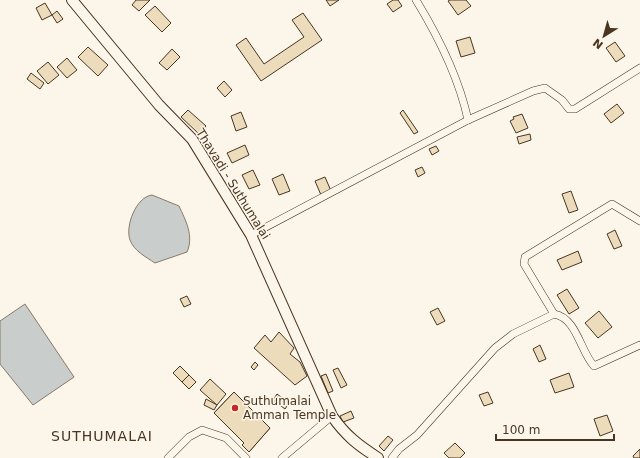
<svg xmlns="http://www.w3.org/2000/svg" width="640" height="458" font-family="'DejaVu Sans',sans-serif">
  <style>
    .water { fill: #c9cecd; stroke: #887966 }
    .building { fill: #ecdcbc; stroke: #4a3520; fill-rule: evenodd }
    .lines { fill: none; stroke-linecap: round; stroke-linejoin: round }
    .street-casing { stroke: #4a3520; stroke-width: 8 }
    .secondary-casing { stroke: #4a3520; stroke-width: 12 }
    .street { stroke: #fbf6e9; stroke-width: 7 }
    .secondary { stroke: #fbf6e9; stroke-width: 10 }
    .poi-dot { fill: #c62828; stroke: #fbf6e9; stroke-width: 1.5 }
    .labels { text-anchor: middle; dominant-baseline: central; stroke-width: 3; stroke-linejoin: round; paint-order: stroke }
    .street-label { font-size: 12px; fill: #4a3520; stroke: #fbf6e9 }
    .poi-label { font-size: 12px; fill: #4a3520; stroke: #fbf6e9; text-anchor: start }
    .quarter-label { font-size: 14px; letter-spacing: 1px; fill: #4a3520; stroke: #fbf6e9 }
  </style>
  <rect width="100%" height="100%" fill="#fbf6e9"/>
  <g class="water">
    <path d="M152,195L179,206C186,221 194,236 187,252L155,263C146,257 134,251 130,240C125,226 136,197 152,195Z"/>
    <path d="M25,304L74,377L33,405L0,364V321Z"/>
  </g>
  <g class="building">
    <path d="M136,0H150L139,11L132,5Z"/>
    <path d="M326,0H339L330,6Z"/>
    <path d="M393,0H398L402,6L393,12L387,4Z"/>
    <path d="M450,0H466L471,6L458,15L448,1Z"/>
    <path d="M45,3L52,15L42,20L36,8Z"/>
    <path d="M155,6L171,23L162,32L145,15Z"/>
    <path d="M57,11L63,19L57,23L52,15Z"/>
    <path d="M303,13L322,40L261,81L236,45L246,38L264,64L304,37L292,20Z"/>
    <path d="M470,37L475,53L461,57L456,41Z"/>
    <path d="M615,42L625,56L616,62L606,48Z"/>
    <path d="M88,47L108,65L98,76L78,57Z"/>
    <path d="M172,49L180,57L167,70L159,63Z"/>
    <path d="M67,58L77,70L67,78L57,67Z"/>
    <path d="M48,62L59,75L48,84L37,71Z"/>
    <path d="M31,73L44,83L40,89L27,79Z"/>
    <path d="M224,81L232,90L225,97L217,88Z"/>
    <path d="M617,104L624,113L611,123L604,114Z"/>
    <path d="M188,110L206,126L199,134L181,117Z"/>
    <path d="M403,110L418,132L414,134L400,113Z"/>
    <path d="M241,112L247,127L236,131L231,116Z"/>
    <path d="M522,114L528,128L516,133L510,121L514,119L513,117Z"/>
    <path d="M530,134L531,140L519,144L517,137Z"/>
    <path d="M245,145L249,155L232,163L227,153Z"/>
    <path d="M436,146L439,151L432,155L429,149Z"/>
    <path d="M422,167L425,173L418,177L415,170Z"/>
    <path d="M253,170L260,185L249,189L242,175Z"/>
    <path d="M283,174L290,191L279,195L272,179Z"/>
    <path d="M325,177L331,191L321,195L315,181Z"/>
    <path d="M571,191L578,210L569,213L562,194Z"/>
    <path d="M615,230L622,246L614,249L607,234Z"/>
    <path d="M578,251L582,262L562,270L557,260Z"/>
    <path d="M567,289L579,308L569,314L557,295Z"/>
    <path d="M187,296L191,304L184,307L180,299Z"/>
    <path d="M438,308L445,321L437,325L430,312Z"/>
    <path d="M599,311L612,327L598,338L585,323Z"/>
    <path d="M279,332L294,348L290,354L300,362L307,376L295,385L254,348L265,335L271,342Z"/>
    <path d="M540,345L546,359L539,362L533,349Z"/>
    <path d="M255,362L258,365L254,370L251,367Z"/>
    <path d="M180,366L189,375L182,382L173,373Z"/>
    <path d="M338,368L347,385L341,388L333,370Z"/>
    <path d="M569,373L574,387L555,393L550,380Z"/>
    <path d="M326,374L333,391L328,393L321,376Z"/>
    <path d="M189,375L196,382L189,389L182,382Z"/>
    <path d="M210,379L226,394L217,405L200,390Z"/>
    <path d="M234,392L270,428L249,452L242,445L244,443L214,413ZM242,414L254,427L247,436L234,422Z"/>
    <path d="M234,392L270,428L249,452L242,445L244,443L214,413Z"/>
    <path d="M488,392L493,403L484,406L479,395Z"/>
    <path d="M277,394L289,403L285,409L273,400Z"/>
    <path d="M206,399L217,405L214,410L204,405Z"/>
    <path d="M351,411L354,418L343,422L340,416Z"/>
    <path d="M607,415L613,431L600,436L594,419Z"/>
    <path d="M388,436L393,440L384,451L379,446Z"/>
    <path d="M455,443L465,453L460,458H449L444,453Z"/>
    <path d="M640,449V458H634L633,456Z"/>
  </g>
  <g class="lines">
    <g class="street-casing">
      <g id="street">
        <path d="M416,0C438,36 459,78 468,120"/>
        <path d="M251,235L468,120L533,91L545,88L562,100L569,109H575L640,68"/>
        <path d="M554,314L524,264L525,257L612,204L640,221"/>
        <path d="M168,458L189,437L202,430L226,438L246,458"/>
        <path d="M282,458L332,416"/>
        <path d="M392,458L399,449L417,435L495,348L513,334L554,314C577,318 580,351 594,366L640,345"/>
      </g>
    </g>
    <g class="secondary-casing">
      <path id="secondary" d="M72,0L159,105L192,139L251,235L332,416C346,436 358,445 378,458"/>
    </g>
    <use href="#street" class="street"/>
    <use href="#secondary" class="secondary"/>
  </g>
  <circle class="poi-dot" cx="235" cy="408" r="4"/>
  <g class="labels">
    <g class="street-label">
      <text transform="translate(233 184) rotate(58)">Thavadi - Suthumalai</text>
    </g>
    <g class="poi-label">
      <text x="243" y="401">Suthumalai<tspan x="243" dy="14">Amman Temple</tspan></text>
    </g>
    <g class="quarter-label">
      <text x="102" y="436">SUTHUMALAI</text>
    </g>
  </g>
  <g transform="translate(604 36) rotate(217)" stroke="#fbf6e9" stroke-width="3" paint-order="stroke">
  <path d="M0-3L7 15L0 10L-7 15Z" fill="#4a3520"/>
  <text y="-6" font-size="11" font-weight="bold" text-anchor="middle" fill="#4a3520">N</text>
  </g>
  <path d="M496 434v6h118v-6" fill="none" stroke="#4a3520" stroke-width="2"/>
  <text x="502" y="434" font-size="12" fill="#4a3520" stroke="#fbf6e9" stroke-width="3" paint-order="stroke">100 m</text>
</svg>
